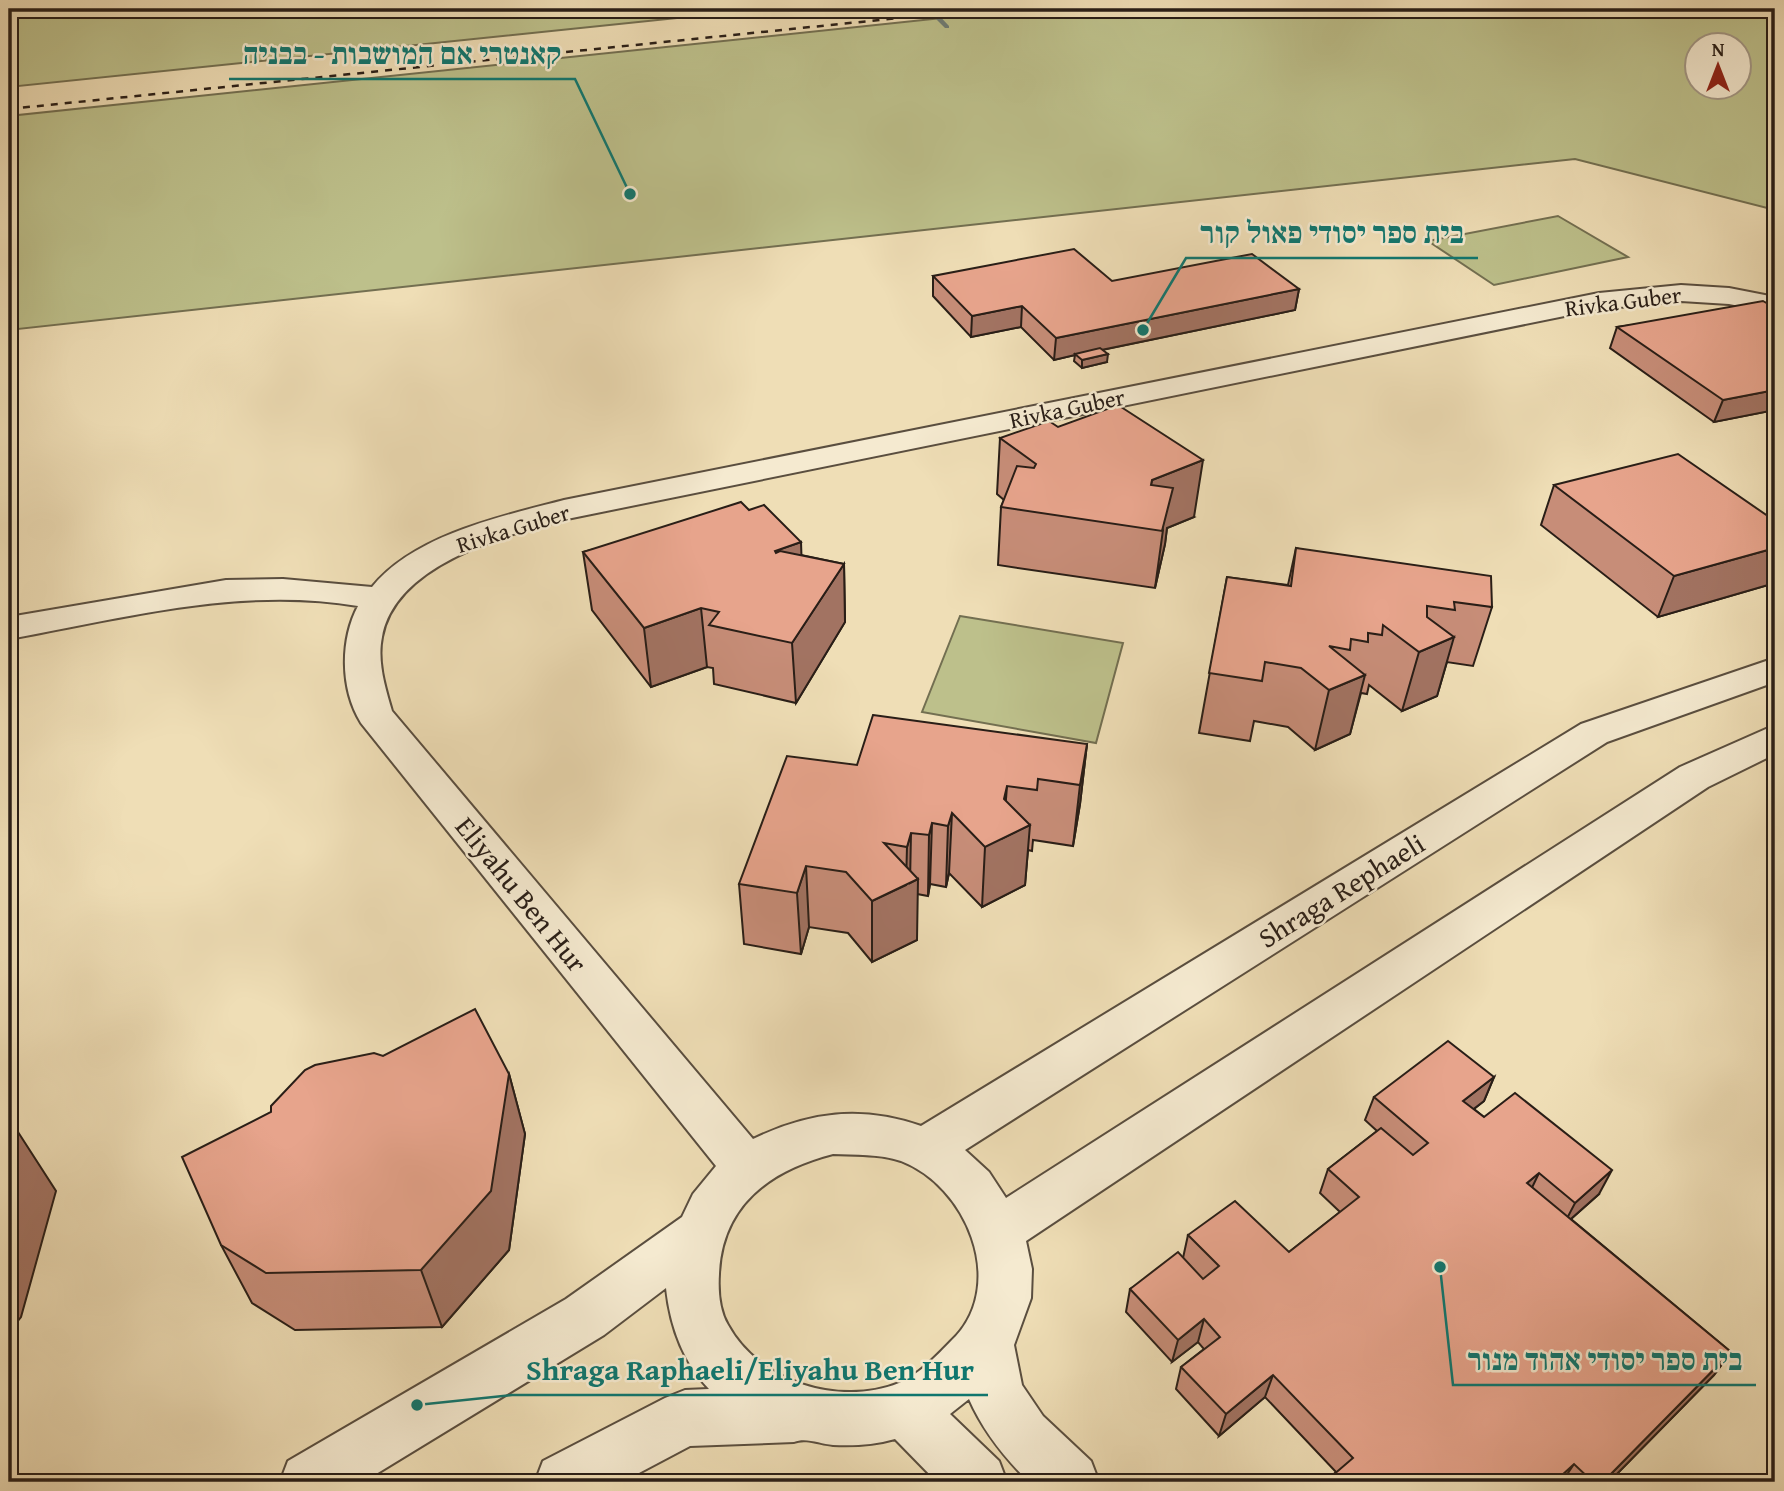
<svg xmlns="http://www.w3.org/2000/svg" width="1784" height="1491" font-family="'Gentium Book Plus','Frank Ruhl Libre',serif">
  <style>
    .green { fill: #bdc08b; stroke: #736f51; stroke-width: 2; fill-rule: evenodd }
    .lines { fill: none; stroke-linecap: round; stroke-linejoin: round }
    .stream { fill: #6e7c76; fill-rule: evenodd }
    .minor-casing { stroke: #5a4e3f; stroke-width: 4 }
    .minor { fill: #f5ead0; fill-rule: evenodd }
    .rail { stroke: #291e17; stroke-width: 2.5; stroke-dasharray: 7 7; stroke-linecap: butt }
    .wall { fill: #c78d78; stroke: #291e17; stroke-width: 2 }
    .shaded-wall { fill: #a27362; stroke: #291e17; stroke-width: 2 }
    .building { fill: #e7a48c; stroke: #291e17; stroke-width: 2 }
    .labels { text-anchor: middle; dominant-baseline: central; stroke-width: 5; stroke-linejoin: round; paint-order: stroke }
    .far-street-label { font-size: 23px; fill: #291e17; stroke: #f5ead0 }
    .street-label { font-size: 28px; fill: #291e17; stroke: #f5ead0 }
    .leader { fill: none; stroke: #0f766e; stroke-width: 2.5 }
    .callout-dot { fill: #0f766e; stroke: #f5ead0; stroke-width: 2.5 }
    .callout-label { font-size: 30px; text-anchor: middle; font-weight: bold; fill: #0f766e; stroke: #f5ead0; stroke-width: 5; stroke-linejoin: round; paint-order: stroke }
  </style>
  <rect width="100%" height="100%" fill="#efdeb6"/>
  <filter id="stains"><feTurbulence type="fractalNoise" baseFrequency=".00286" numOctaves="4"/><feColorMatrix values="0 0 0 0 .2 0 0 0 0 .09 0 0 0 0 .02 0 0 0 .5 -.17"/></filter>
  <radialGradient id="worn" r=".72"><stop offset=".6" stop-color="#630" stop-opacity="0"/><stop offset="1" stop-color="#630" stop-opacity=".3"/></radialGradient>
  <g class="green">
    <path d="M9,9H764L9,87Z"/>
    <path d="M1028,9H1775V210L1575,159L9,330V116ZM1696,46H1738V88H1696Z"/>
    <path d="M1558,216L1628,257L1494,285L1428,241Z"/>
    <path d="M960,616L1123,643L1096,743L922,712Z"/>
  </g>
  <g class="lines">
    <path class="stream" d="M926,9H933L949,26V28H945Z"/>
    <g class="minor-casing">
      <path id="minor" d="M1681,285L1729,288L1775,297V313L1729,304L1681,301L1599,309L567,519C505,535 395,564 382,637C377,661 385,687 392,711L753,1139C809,1112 861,1105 921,1126L1581,724L1775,658V682L1607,742L965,1150L989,1172L1006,1198L1680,767L1775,725V754L1708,787L1026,1241L1032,1269L1031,1298L1014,1345L1022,1385L1043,1416L1091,1461L1099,1482H1029C1004,1457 983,1431 969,1399L950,1414L999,1461L1007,1482H937L895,1439C874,1445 854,1446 833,1445C820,1444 806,1437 794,1442L690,1446L622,1482H535L543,1461L665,1398L685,1390L709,1389C683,1362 670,1325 666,1288L604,1335L363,1482H280L288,1461L566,1299L682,1217L693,1194L716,1166L361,723C340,689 340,640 358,606C241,586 124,618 9,639V617L226,580L283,579L372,587C414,535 502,516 564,500L1599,293ZM833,1154C855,1155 880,1154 901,1161C966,1186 1006,1281 956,1336C940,1352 921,1374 899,1383C839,1407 759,1382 728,1325C719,1310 718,1290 719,1274C722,1204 771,1170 833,1154Z"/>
    </g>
    <use href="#minor" class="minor"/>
    <path class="rail" d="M9,109L987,9"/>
  </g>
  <g class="wall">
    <path d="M933,276L1112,281L1299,289L1295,310L1102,350L1107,362L1082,368L1074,361L1075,355L1054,360L1021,327L971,337L933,296Z"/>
    <path d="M1775,308V410L1714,422L1610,348L1617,327Z"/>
    <path d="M1000,438L1194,517L1167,528L1165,544L1155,588L998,565L1001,507L1004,500L997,494Z"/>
    <path d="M1554,485L1775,521V583L1658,617L1541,525Z"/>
    <path d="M749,510L801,555L844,564L845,622L796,703L714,684L713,668L707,667L651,687L592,610L583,552Z"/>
    <path d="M1296,548L1492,607L1473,666L1447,662L1437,696L1402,711L1369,685L1367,694L1361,693L1350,734L1315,750L1288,727L1254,721L1250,741L1199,733L1227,577L1288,585Z"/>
    <path d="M1087,744L1080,804L1073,846L1033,840L1032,851L1028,850L1025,885L982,907L949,873L946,887L930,884L928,896L917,894V940L872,962L848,933L809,927L801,954L744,944L739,884L857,765Z"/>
    <path d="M383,1056L509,1074L525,1134L509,1250L442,1327L295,1330L252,1303L221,1245L271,1112Z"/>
    <path d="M1494,1077L1484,1101L1474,1109L1484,1117L1599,1194L1571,1219L1731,1352L1714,1375L1609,1482H1325L1336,1472L1265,1397L1219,1436L1176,1389L1181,1367L1204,1349L1198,1342L1172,1362L1126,1312L1130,1289L1183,1258L1188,1235L1289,1252L1340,1212L1320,1193L1328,1169L1377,1131L1365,1120L1374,1097Z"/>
  </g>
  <g class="shaded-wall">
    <path d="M1299,289L1295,310L1077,355L1075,354V355L1054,360L1056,338Z"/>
    <path d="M1022,306L1021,327L971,337L972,316Z"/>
    <path d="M1108,354L1107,362L1082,368V360Z"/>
    <path d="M1775,390V410L1714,422L1723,400Z"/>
    <path d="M1203,460L1194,517L1167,528L1165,544L1155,588L1163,530L1151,485L1152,480Z"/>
    <path d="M801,542L803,600L775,551Z"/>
    <path d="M1775,548V583L1658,617L1674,576Z"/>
    <path d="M844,564L845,622L796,703L792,643Z"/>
    <path d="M701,608L707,667L651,687L644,628Z"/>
    <path d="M1454,637L1437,696L1402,711L1419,652Z"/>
    <path d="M1365,675L1350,734L1315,750L1329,690Z"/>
    <path d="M1087,744L1080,804L1073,846L1080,785Z"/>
    <path d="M1007,786L1003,838L1030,825L1025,885L982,907L985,847L1004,799Z"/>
    <path d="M952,813L949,873L946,887L948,826Z"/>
    <path d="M932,823L930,884L928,896L929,835Z"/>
    <path d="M911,833L910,883L918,879L917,940L872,962V901L906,885L907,847Z"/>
    <path d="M806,866L809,927L801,954L797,893Z"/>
    <path d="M509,1074L525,1134L509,1250L442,1327L421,1270Z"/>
    <path d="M1494,1077L1484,1101L1454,1124L1463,1101Z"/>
    <path d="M18,1132L56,1191L21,1317L9,1332V1164Z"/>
    <path d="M1612,1170L1599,1194L1563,1226L1575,1203Z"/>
    <path d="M1539,1173L1528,1196L1527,1183Z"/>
    <path d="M1204,1319L1198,1342L1172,1362L1178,1340Z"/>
    <path d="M1731,1352L1714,1375L1609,1482H1603Z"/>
    <path d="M1273,1375L1265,1397L1219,1436L1226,1414Z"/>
    <path d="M1574,1464L1562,1482L1561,1476Z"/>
  </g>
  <g class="building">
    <path d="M1074,249L1112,281L1252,254L1299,289L1056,338L1022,306L972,316L933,276Z"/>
    <path d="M1763,301L1775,308V390L1723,400L1617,327Z"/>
    <path d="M1100,348L1108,354L1082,360L1075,354Z"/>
    <path d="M1118,405L1203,460L1152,480L1151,485L1173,488L1162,531L1001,507L1017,466L1034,468L1036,464L1000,438L1049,421L1058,427Z"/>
    <path d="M1678,454L1775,521V548L1674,576L1554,485Z"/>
    <path d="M741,502L749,510L764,505L801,542L775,551L776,553L780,551L844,564L792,643L709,625L719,612L701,608L644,628L583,552Z"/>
    <path d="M1296,548L1491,576L1492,607L1454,602L1455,610L1427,606V617L1454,637L1419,652L1383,625L1382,635L1368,633V642L1351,639L1350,650L1329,646L1365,675L1329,690L1301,668L1265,662L1262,681L1209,673L1227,577L1291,586Z"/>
    <path d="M873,715L1087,744L1080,785L1038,779L1037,790L1007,786L1004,799L1030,825L985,847L952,813L948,826L932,823L929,835L911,833L907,847L884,843L918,879L872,901L846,872L806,866L797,893L739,884L787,756L857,765Z"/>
    <path d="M475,1009L509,1074L491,1191L421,1270L266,1273L221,1245L182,1157L271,1112V1106L305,1070L315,1065L374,1053L383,1056Z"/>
    <path d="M1448,1041L1494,1077L1463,1101L1484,1117L1515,1093L1612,1170L1575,1203L1539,1173L1527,1183L1731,1352L1603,1482H1593L1574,1464L1561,1476L1568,1482H1325L1353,1458L1273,1375L1226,1414L1181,1367L1220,1337L1204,1319L1178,1340L1130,1289L1178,1252L1203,1279L1219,1266L1188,1235L1235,1201L1289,1252L1359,1197L1328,1169L1381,1128L1413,1155L1428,1143L1374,1097Z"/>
    <path d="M9,1128L18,1132L9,1164Z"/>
  </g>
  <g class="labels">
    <g class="far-street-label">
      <text transform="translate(1623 301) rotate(-7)">Rivka Guber</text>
      <text transform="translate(1067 408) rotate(-12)">Rivka Guber</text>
      <text transform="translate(513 528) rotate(-17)">Rivka Guber</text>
    </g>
    <g class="street-label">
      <text transform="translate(1341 890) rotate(-32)">Shraga Rephaeli</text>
      <text transform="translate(522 894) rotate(51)">Eliyahu Ben Hur</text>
    </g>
  </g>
  <path class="leader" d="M630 194L575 79H229M1143 330L1186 258H1478M1440 1267L1453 1385H1756M417 1405L512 1395H988"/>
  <g class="callout-dot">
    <circle cx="630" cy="194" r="7"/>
    <circle cx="1143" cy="330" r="7"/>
    <circle cx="1440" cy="1267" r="7"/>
    <circle cx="417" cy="1405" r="7"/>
  </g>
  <g class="callout-label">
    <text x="402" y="64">קאנטרי אם המושבות - בבניה</text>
    <text x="1332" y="243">בית ספר יסודי פאול קור</text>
    <text x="1605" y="1370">בית ספר יסודי אהוד מנור</text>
    <text x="750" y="1380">Shraga Raphaeli/Eliyahu Ben Hur</text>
  </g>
  <rect width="1784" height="1491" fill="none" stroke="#efdeb6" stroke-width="35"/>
  <rect x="10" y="10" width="1763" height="1470" fill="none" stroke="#291e17" stroke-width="3.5"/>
  <rect x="18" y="18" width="1749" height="1456" fill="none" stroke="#291e17" stroke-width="2"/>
  <g transform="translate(1718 66)"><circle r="33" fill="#f5ead0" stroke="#a39886" stroke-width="2"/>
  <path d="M0-5L12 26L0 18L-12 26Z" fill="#8f2418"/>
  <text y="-10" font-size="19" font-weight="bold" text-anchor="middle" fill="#291e17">N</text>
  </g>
  <rect width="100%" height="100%" filter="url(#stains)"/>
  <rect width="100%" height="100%" fill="url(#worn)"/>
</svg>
